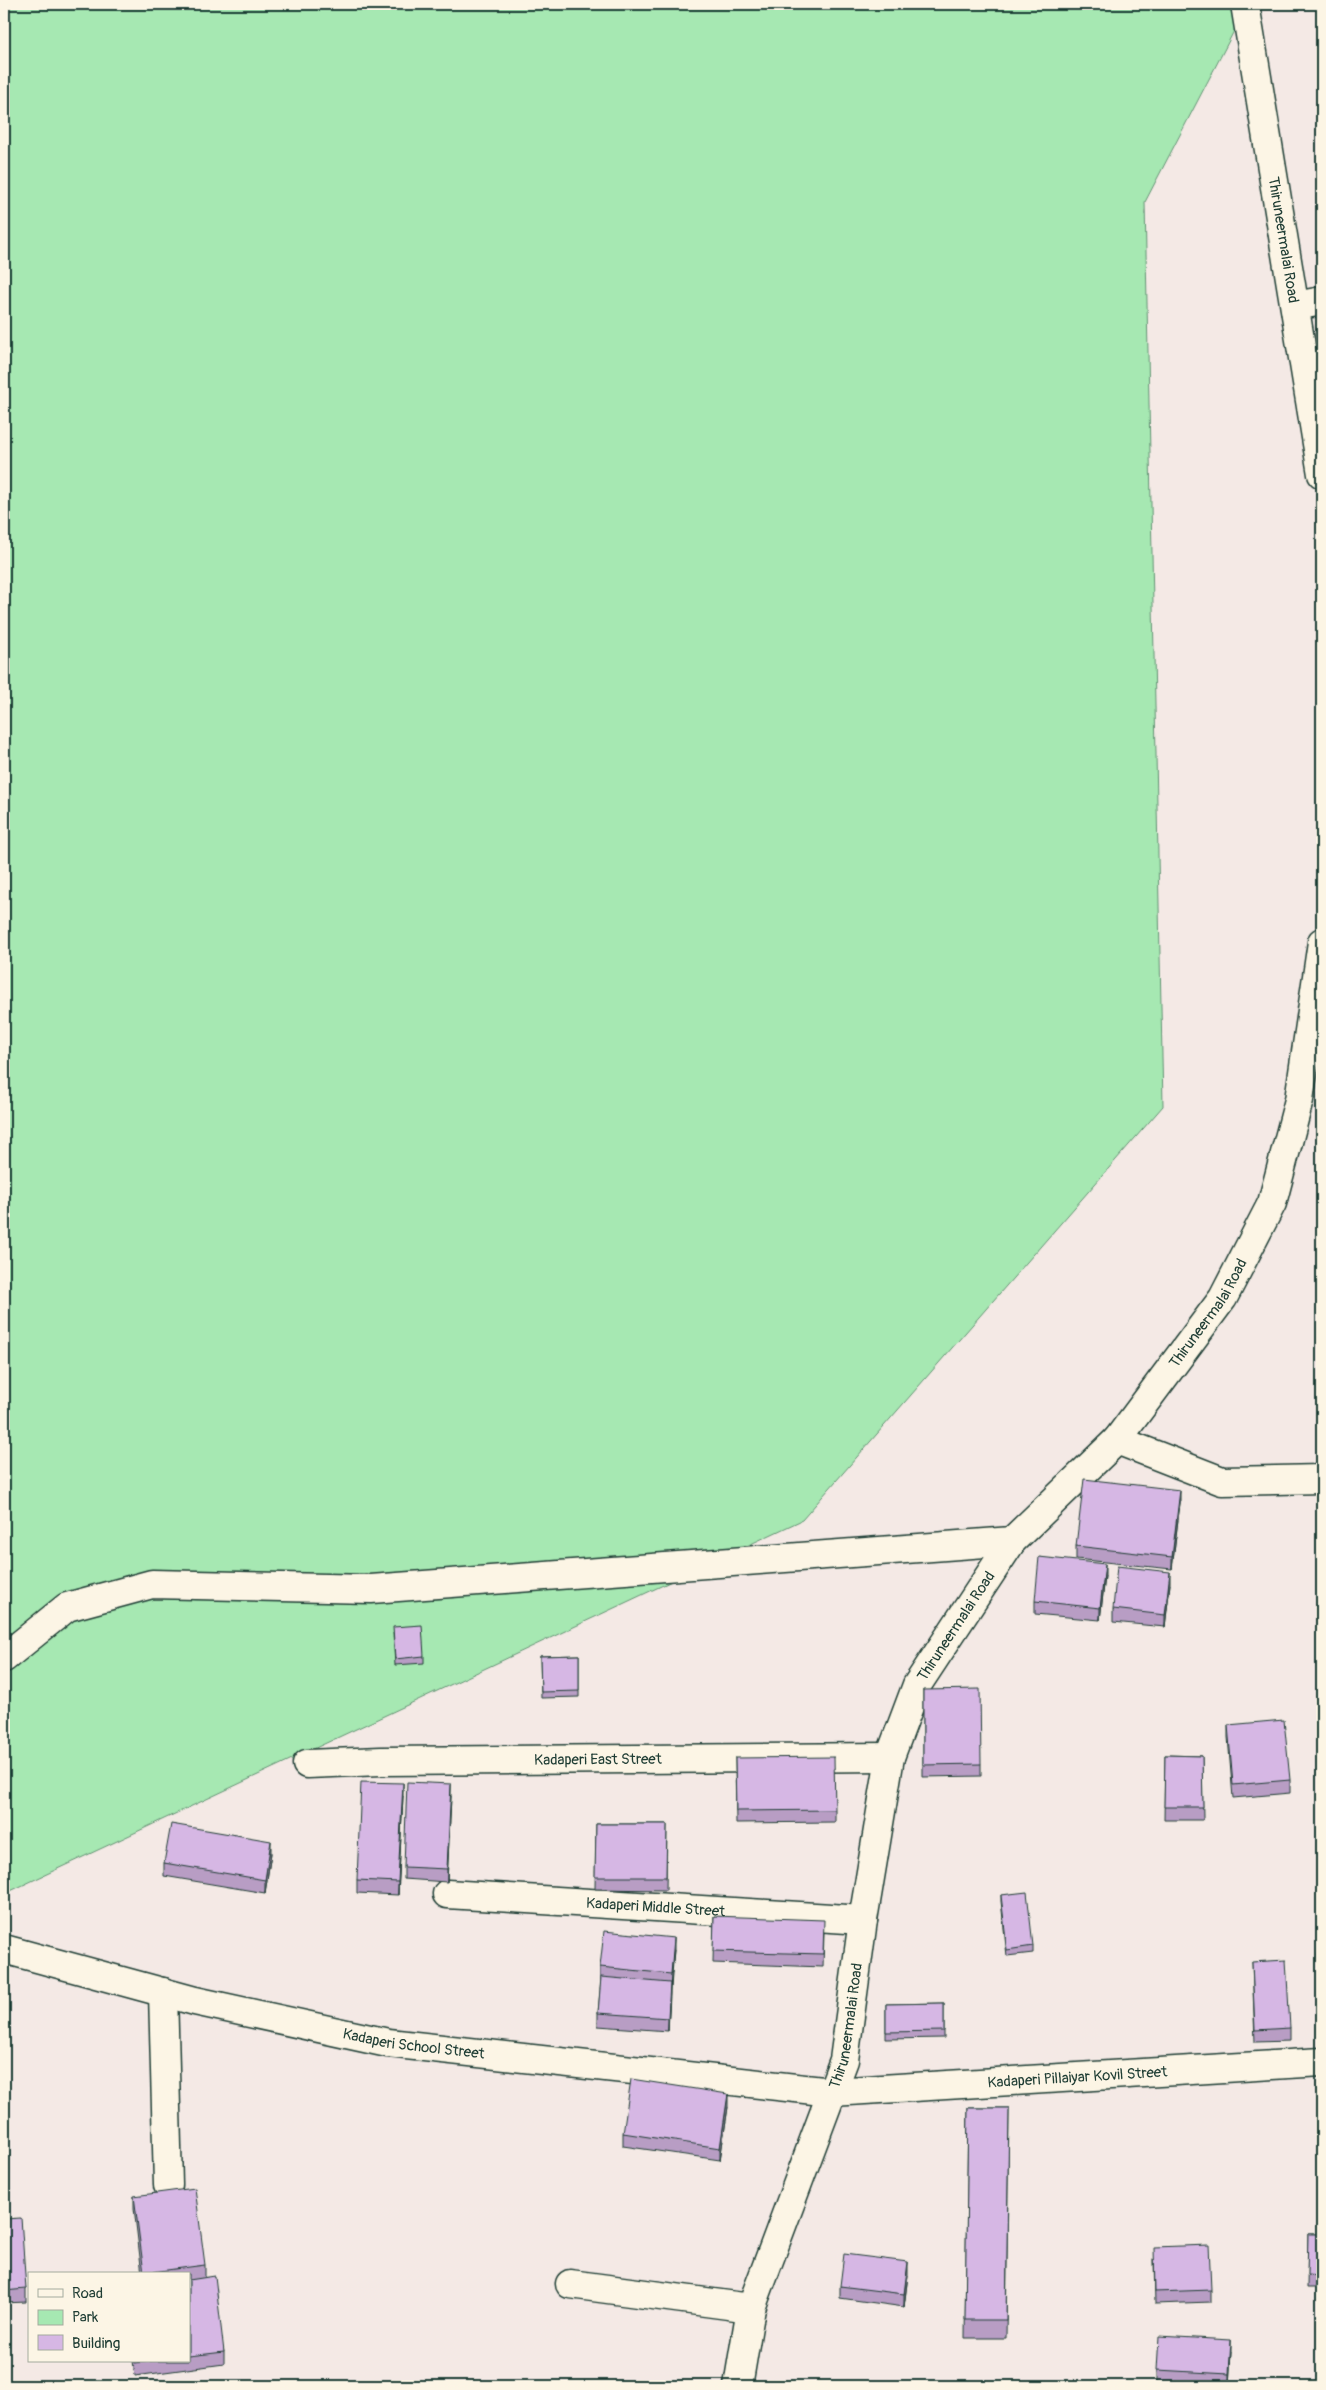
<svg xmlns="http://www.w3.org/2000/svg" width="1326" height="2390" font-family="Pangolin,sans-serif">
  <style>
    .green { fill: #a6e8b2; stroke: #629273 }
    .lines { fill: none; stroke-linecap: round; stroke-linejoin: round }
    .street-casing { stroke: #1f3d34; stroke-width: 31 }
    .secondary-casing { stroke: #1f3d34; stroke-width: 31 }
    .street { stroke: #fcf5e5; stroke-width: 28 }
    .secondary { stroke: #fcf5e5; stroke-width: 28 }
    .wall { fill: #b89dc4; stroke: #1f3d34 }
    .shaded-wall { fill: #9680a0; stroke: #1f3d34 }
    .building { fill: #d6b7e4; stroke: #1f3d34 }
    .labels { text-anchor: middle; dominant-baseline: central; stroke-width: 5; stroke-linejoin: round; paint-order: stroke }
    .street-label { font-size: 15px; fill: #1f3d34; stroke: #fcf5e5 }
  </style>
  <rect width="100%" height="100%" fill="#f4e9e5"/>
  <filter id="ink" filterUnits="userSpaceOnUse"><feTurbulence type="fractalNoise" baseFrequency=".02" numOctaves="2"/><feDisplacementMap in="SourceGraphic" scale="10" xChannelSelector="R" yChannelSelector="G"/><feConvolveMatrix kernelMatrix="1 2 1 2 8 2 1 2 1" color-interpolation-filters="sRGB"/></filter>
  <g filter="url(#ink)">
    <path class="green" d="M4,4H1248L1145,202L1163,1106L802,1520L4,1894Z"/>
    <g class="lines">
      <g class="street-casing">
        <g id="street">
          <path d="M1295,306L1322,301"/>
          <path d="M1117,1440L1222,1481L1322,1479"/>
          <path d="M4,1658L67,1607L152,1584L371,1589L1012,1541"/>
          <path id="s1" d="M307,1764L381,1761L890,1757"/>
          <path id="s2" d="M447,1894L863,1920"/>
          <path id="s3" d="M4,1949L195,2001L388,2043L832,2092L1322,2062"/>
          <path d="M163,1992L168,2185"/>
          <path d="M570,2284L751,2308"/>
        </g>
      </g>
      <g class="secondary-casing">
        <g id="secondary">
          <path id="s4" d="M1245,4L1322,474"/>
          <path id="s5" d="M738,2386L751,2308L844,2060L863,1920L890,1757L917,1685L1012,1541L1117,1440L1223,1298L1272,1203L1299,1100L1322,942"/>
        </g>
      </g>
      <use href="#street" class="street"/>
      <use href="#secondary" class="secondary"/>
    </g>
    <g class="wall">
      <path d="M1180,1503L1172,1569L1076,1559V1546Z"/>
      <path d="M1105,1576L1100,1620L1035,1614V1601Z"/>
      <path d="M1170,1584L1165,1627L1113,1622V1609Z"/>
      <path d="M393,1633L424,1656V1663L395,1665Z"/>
      <path d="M579,1655V1697L541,1698L540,1656Z"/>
      <path d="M923,1690L981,1764V1776L923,1777Z"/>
      <path d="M1228,1725L1290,1780V1793L1233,1798L1228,1737Z"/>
      <path d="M1165,1755L1202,1756L1203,1820H1164Z"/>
      <path d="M735,1758L835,1810V1822L736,1823Z"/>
      <path d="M403,1796L398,1895L357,1893V1880Z"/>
      <path d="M451,1796L447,1882L404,1879V1867Z"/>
      <path d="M596,1824H667L666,1890L595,1889Z"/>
      <path d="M271,1853L265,1893L164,1876V1863Z"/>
      <path d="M1001,1895L1033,1946V1953L1007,1956L1001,1901Z"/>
      <path d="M714,1916L824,1932L823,1967L713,1963Z"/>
      <path d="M674,1950L670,1987L668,2031L598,2026V2013L601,1980H600V1967Z"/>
      <path d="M1318,1954H1322V2029Z"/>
      <path d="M1252,1962L1290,2028V2041L1255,2042Z"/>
      <path d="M944,2003V2038L886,2039V2004Z"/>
      <path d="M728,2107L720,2160L623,2146V2133Z"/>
      <path d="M968,2108H1009L1006,2338H965Z"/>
      <path d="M134,2196L205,2265V2277L224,2352V2364L135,2376L133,2361H189V2274H142L134,2208Z"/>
      <path d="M4,2219L26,2289V2302L4,2303Z"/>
      <path d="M1308,2234H1322V2288H1307Z"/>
      <path d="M1154,2259L1211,2290V2302L1155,2304Z"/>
      <path d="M908,2275L904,2307L840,2298V2286Z"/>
      <path d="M1231,2352L1229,2386L1157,2383V2370Z"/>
    </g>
    <g class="shaded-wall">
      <path d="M1180,1490V1503L1172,1569V1557Z"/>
      <path d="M1105,1564V1576L1100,1620V1608Z"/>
      <path d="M1170,1572V1584L1165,1627V1615Z"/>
      <path d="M403,1783V1796L398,1895V1882Z"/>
      <path d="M451,1784V1796L447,1882V1869Z"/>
      <path d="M271,1841V1853L265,1893V1880Z"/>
      <path d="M674,1938V1950L671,1987V1974Z"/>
      <path d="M670,1983V1995L668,2031V2018Z"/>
      <path d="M728,2094V2107L720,2160V2148Z"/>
      <path d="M908,2262V2275L904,2307V2294Z"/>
      <path d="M1231,2340V2352L1229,2386V2374Z"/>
    </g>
    <g class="building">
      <path d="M1084,1479L1180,1490L1172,1557L1076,1546Z"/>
      <path d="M1039,1557L1105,1564L1100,1608L1035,1601Z"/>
      <path d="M1117,1566L1170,1572L1165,1615L1113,1609Z"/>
      <path d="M422,1625L424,1656L395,1659L393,1627Z"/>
      <path d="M579,1655V1691L541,1692L540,1656Z"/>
      <path d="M980,1689L981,1764L923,1765V1690Z"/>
      <path d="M1284,1720L1290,1780L1233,1785L1228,1725Z"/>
      <path d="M1165,1755L1202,1756L1203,1807H1164Z"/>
      <path d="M834,1757L835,1810L736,1811L735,1758Z"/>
      <path d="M361,1782L403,1783L398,1882L357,1880Z"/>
      <path d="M407,1782L451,1784L447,1869L404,1867Z"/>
      <path d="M171,1824L271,1841L265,1880L164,1863Z"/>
      <path d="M596,1824H667L666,1877H595Z"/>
      <path d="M1027,1892L1033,1946L1007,1950L1001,1895Z"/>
      <path d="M714,1916L824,1920L823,1954L713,1951Z"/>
      <path d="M604,1931L674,1938L671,1974L600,1967Z"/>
      <path d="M1318,1954H1322V2017Z"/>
      <path d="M1286,1960L1290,2028L1255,2030L1252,1962Z"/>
      <path d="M601,1977L670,1983L668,2018L598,2013Z"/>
      <path d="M944,2003V2031L886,2032V2004Z"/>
      <path d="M631,2079L728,2094L720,2148L623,2133Z"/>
      <path d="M968,2108H1009L1006,2320H965Z"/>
      <path d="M195,2188L205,2265L144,2273L134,2196Z"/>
      <path d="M21,2218L26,2289L4,2291V2219Z"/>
      <path d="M1308,2234H1322V2276L1307,2275Z"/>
      <path d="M1209,2245L1211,2290L1155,2292L1154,2247Z"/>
      <path d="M844,2254L908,2262L904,2294L840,2286Z"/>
      <path d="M215,2276L224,2352L189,2356V2280Z"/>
      <path d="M1159,2336L1231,2340L1229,2374L1157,2370Z"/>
      <path d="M135,2361H151L135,2363Z"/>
    </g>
  </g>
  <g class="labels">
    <g class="street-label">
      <text stroke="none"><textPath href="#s4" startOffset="239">Thiruneermalai Road</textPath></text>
      <text stroke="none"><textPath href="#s5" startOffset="1202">Thiruneermalai Road</textPath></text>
      <text stroke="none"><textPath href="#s5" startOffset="798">Thiruneermalai Road</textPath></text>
      <text stroke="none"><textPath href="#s1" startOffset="291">Kadaperi East Street</textPath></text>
      <text stroke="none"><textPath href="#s2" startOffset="209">Kadaperi Middle Street</textPath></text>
      <text stroke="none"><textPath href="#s5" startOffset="378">Thiruneermalai Road</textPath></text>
      <text stroke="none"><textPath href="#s3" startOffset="421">Kadaperi School Street</textPath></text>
      <text stroke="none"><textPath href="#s3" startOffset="1088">Kadaperi Pillaiyar Kovil Street</textPath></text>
    </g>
  </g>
  <rect width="1326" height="2390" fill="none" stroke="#fcf5e5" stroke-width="20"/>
  <rect x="10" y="10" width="1306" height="2370" fill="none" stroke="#1f3d34" stroke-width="2" filter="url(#ink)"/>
  <rect x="28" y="2272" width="162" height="90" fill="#fcf5e5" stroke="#a4ab9e"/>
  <rect x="38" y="2289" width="25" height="8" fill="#fcf5e5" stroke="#a4ab9e"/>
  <text x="72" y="2298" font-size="15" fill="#1f3d34">Road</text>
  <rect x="38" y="2310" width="25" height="15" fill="#a6e8b2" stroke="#a4ab9e"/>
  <text x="72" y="2322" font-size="15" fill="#1f3d34">Park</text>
  <rect x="38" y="2335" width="25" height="15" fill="#d6b7e4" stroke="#a4ab9e"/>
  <text x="72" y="2348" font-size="15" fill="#1f3d34">Building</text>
</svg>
